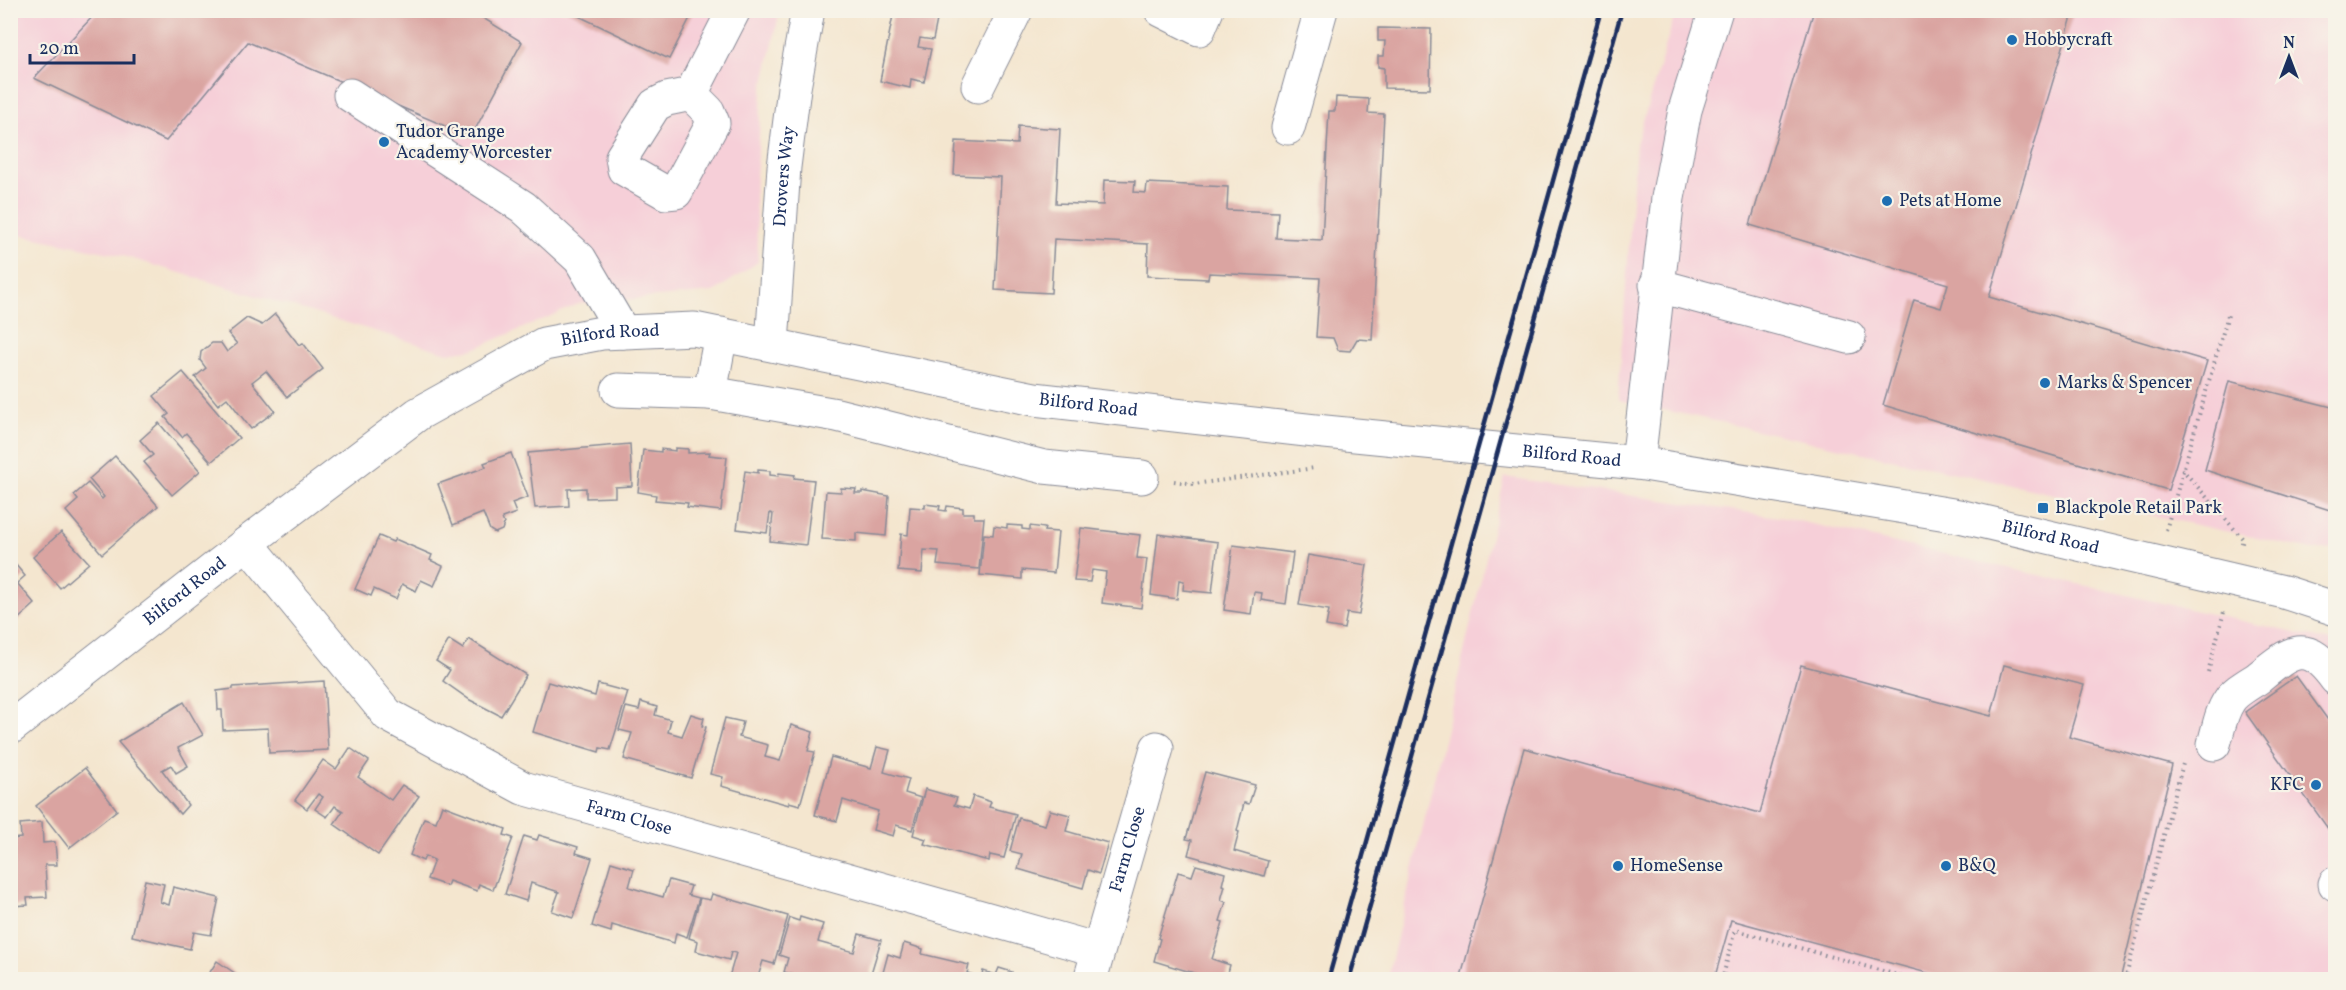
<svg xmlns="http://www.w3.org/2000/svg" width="2346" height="990" font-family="Vollkorn,serif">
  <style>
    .built { fill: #f6cfd8 }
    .building { fill: #daa4a1 }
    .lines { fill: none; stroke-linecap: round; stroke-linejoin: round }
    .minor-casing { stroke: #888a96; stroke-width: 35 }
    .path { stroke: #888a96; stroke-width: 4; stroke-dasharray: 1.5 4.5; stroke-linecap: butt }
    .minor { stroke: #fff; stroke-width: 33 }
    .rail { stroke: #1b2f5e; stroke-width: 4.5 }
    .poi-dot { fill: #1f6fb2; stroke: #f7f3e8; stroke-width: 2 }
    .labels { text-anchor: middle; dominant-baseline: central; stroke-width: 4.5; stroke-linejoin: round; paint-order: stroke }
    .poi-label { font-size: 18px; fill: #1b2f5e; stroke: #f7f3e8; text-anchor: start }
    .street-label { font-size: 18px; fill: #1b2f5e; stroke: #f7f3e8 }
  </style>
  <rect width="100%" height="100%" fill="#f7f3e8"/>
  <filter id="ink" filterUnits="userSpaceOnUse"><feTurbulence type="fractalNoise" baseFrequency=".0167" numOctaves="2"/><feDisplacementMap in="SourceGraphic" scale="12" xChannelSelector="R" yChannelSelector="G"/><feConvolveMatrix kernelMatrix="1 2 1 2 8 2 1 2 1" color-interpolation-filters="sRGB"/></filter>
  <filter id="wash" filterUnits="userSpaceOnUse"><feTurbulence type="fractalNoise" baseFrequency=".008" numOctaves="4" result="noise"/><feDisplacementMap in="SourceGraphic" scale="24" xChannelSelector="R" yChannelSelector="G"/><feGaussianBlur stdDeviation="1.35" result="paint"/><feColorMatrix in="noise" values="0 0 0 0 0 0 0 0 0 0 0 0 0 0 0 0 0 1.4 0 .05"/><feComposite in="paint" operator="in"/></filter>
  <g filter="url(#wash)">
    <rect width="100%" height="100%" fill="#f4e6cf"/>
    <g class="built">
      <path d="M10,11H780L762,92L755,193L758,262L714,292L579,304L474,349L448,353L120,255L11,233Z"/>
      <path d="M1676,11H2335V548L2312,550L1618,400L1636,144Z"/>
      <path d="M1505,477L1785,518L2335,642V979L1387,980Z"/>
    </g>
    <g id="blocks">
      <g class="building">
        <path d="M99,10H470L522,42L471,137L248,42L166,141L34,78Z"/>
        <path d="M566,10H694L669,59Z"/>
        <path d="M894,10H939L933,40L920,38L918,47L931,49L924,82L911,79L910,88L880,81Z"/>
        <path d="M1814,10H2074L1989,297L2207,361L2168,490L1883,405L1914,300L1941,308L1948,284L1750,225Z"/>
        <path d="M1378,28L1431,29L1430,89L1384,88V68L1378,67V56H1384L1385,41H1378Z"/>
        <path d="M1336,97L1369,99L1368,113L1384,114L1372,340L1357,339L1350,351L1338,350L1333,338L1316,337L1320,278L1209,273L1208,279L1147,276L1148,244L1054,239L1051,293L995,290L1001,177L954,175L956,141L1017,144L1018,126L1060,129L1056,203L1103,205L1104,180L1135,181L1134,192L1146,193L1147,183L1228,187L1227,210L1278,212L1276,238L1322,240L1329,111H1335Z"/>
        <path d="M275,314L299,345L303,343L323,369L287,397L266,371L252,382L275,411L251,429L227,398L218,405L195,377L206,368L200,360L201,352L212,343H221L227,352L237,344L228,333L247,318L262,325Z"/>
        <path d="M183,372L239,438L211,462L186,433L182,437L165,417L169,414L154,396Z"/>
        <path d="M2229,381L2336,408V512L2205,470Z"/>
        <path d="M159,423L200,471L172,495L144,462L153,455L140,440Z"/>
        <path d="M630,444L632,486L615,487V497L586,498V488L568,489L569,506L535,508L528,453Z"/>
        <path d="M675,448L688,449V453L710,452L709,455L727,457L721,511L687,507L688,503L655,500L656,495L638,492L643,450L661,452V449L675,451Z"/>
        <path d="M511,453L528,497L512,503L516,513L502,518L504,524L502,530L495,533L490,530L483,513L453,525L438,484L486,467L484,463Z"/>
        <path d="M115,456L158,506L102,554L66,511L78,500L74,495L88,483L102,499L104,497L89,479Z"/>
        <path d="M758,470L770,471V475L778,476L779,473L795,475L794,478L814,480L806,545L770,541L773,514L770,513L767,533L737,529L745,471L758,473Z"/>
        <path d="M841,488L856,489L855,493H862V491L889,496L886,536L856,533V541L822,539L826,491L841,492Z"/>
        <path d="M925,504L940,506L939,510L946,511L947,506L963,508V513H974V518H984L979,569L937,565L939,551L924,550L922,573L898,571L901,534L908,535L910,507L925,508Z"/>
        <path d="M1007,525L1022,526V529L1030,530V526L1045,528L1044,531L1058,532L1054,573L1022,570V579L980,575L984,534L993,535L994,526L1007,528Z"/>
        <path d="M1081,528L1140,535L1137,558L1147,559L1141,608L1102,603L1106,572L1092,570L1090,582L1074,581Z"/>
        <path d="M61,532L89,563L60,588L33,557Z"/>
        <path d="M1158,534L1218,542L1212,593L1183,590L1184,581L1179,580L1177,599L1151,595Z"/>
        <path d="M379,536L393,542L395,539L432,555L430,560L443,566L434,586L421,580L416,591L402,584L396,599L374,589L371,596L355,589Z"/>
        <path d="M1233,545L1293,553L1286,604L1261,600L1262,593L1254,592L1251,614L1224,610Z"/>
        <path d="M1308,555L1367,565L1359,615L1347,613L1344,629L1326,626L1329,610L1299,605Z"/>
        <path d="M10,558L25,576L17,583L35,604L16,621L10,614Z"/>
        <path d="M469,639L526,675L501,716L470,700L443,681L450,670L436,661L449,640L463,649Z"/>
        <path d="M1801,665L1991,716L2004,665L2084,685L2069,737L2172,765L2120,980H1953L1731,920L1714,980H1460L1524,748L1760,813Z"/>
        <path d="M2296,676L2336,731V840L2245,712Z"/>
        <path d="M324,681L328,750L269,753L268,728L223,730L222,710H218L217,691L233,689V687Z"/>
        <path d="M548,682L595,696L598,684L628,692L610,750L600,748L599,752L533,732Z"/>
        <path d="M184,702L203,735L178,748L188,766L176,773L171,765L162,770L188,805L180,814L118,742Z"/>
        <path d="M641,702L657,707L655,715L671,720L668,732L682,736L691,714L704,718L702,726L706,727L691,778L624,759L632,733L619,730L626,707L639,710Z"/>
        <path d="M725,718L743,722L739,737L768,745L765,757L780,761L791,725L813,732L808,751L815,752L800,805L789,802V805L721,786L723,777L710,774Z"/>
        <path d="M877,747L890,750L884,772L909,779L905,793L921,798L912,830L896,825L893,836L873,830L878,811L843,800L837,821L815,815L831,757L871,768Z"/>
        <path d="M350,748L369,761L358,777L391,800L402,785L419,796L378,855L334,824L343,811L335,806L327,817L315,809L323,797L318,794L307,809L295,800L323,760L336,769Z"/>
        <path d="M85,768L117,810L69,848L36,806Z"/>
        <path d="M1205,772L1255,785L1249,804L1244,803L1237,831L1239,832L1234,851L1268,861L1264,876L1188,855L1192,840L1186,839Z"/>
        <path d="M925,789L957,798L954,805L969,809L973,796L991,802L989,807L1016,814L1004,858L990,855L989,861L924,844L926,839L913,835Z"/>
        <path d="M442,805L506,829L504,835L513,838L493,890L479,884L477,891L449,881L447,886L427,879L434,860L425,856L423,861L410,855L424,818L436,822Z"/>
        <path d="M1050,810L1070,815L1066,831L1108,843L1099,874L1088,870L1083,888L1018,869L1022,854L1010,851L1019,818L1045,825Z"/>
        <path d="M42,822L43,843L55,842L57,865H45L47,897L27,898L28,905L10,906V839L21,838L20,824Z"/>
        <path d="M539,835L578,847L576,853L592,858L573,918L552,911L559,892L531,883L526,901L505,894L524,836L537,840Z"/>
        <path d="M611,862L634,869L629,887L663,897L669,880L691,886L688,895L699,898L687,937L676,933L674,943L612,925L611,932L592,926Z"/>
        <path d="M1196,865L1225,873L1222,885L1225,886L1221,900L1226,902L1220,921L1223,922L1212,959L1230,965L1226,980H1217L1154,961L1160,939L1158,938L1178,872L1192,876Z"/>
        <path d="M145,880L164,884L160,902L169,905L173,887L219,898L211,935L194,932L190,949L132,936Z"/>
        <path d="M712,894L788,916L774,964L763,961L757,980L729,977L736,953L731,952L729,960L696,951L698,941L689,938L700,898L710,900Z"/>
        <path d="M800,917L823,924L818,942L854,952L859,934L881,940L869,980H810L784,972L788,958L779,955L790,918L799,921Z"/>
        <path d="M904,943L923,949L922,954L969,965L967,973L978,976L977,980H881L888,954L900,958Z"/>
        <path d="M217,961L245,980H205Z"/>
        <path d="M999,968L1012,972L1010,980H980L983,971L996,975Z"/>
      </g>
    </g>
  </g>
  <g filter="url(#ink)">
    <use href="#blocks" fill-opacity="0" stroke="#888a96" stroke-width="1.5"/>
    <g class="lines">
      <g class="minor-casing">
        <g id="minor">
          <path d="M1161,10L1199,29L1207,10"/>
          <path d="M978,86L1016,10"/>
          <path d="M691,94L708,111L713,123L676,192L666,193L624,169L622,157L655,105L667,99Z"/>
          <path d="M691,94L734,10"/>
          <path d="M350,95L523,207L580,259L623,332"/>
          <path d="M1288,128L1321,10"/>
          <path d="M1656,285L1849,337"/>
          <path id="s1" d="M772,344L784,167L794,88L808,10"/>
          <path d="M618,390L710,393L837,415L1044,467L1142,477"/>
          <path d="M710,393L721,334"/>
          <path d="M1638,463L1668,198L1685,110L1716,10"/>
          <path id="s2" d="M247,543L388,715L523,788L1098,950"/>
          <path id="s3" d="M10,728L247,543L418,414L544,344L602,333L694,329L1034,399L1315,431L1638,463L1959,516L2284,592L2336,609"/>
          <path d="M2214,744C2218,731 2221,712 2229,701C2234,692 2249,684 2258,678C2291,651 2306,638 2336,679"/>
          <path d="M2335,884L2336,883"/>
          <path id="s4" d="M1090,980L1157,748"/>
        </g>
      </g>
      <g class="path">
        <path d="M2182,469L2243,539L2241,547"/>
        <path d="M1174,481L1194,484L1315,468"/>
        <path d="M2166,530L2228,315"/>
        <path d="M2208,672L2224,612"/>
        <path d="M1722,980L1735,930L1915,980"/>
        <path d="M2125,980L2184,760"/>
      </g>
      <use href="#minor" class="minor"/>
      <g class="rail">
        <path d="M1328,980L1601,10"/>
        <path d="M1349,980L1622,10"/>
      </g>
    </g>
  </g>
  <g class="poi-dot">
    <circle cx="2012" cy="40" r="6"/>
    <circle cx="384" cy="142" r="6"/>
    <circle cx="1887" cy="201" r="6"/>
    <circle cx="2045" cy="383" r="6"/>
    <rect x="2037" y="502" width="12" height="12" rx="3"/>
    <circle cx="2316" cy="785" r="6"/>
    <circle cx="1618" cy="866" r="6"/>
    <circle cx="1946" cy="866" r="6"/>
  </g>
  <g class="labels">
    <g class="poi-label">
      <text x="2024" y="40">Hobbycraft</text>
      <text x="396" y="132">Tudor Grange<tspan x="396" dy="21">Academy Worcester</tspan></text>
      <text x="1899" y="201">Pets at Home</text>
      <text x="2057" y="383">Marks &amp; Spencer</text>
      <text x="2055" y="508">Blackpole Retail Park</text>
      <text x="2304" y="785" text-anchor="end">KFC</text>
      <text x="1630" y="866">HomeSense</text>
      <text x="1958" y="866">B&amp;Q</text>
    </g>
    <g class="street-label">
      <text stroke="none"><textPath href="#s1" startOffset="168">Drovers Way</textPath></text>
      <text stroke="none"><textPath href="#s3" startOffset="726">Bilford Road</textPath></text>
      <text stroke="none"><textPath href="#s3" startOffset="1212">Bilford Road</textPath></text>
      <text stroke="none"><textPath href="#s3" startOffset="1698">Bilford Road</textPath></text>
      <text stroke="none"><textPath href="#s3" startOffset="2184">Bilford Road</textPath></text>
      <text stroke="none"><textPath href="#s3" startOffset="222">Bilford Road</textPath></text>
      <text stroke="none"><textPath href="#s2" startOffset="486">Farm Close</textPath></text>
      <text stroke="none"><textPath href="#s4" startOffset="136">Farm Close</textPath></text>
    </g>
  </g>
  <rect width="2346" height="990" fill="none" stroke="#f7f3e8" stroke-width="36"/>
  <g transform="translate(2289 57)" stroke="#f7f3e8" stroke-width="4.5" paint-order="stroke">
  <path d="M0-4.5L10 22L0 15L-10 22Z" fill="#1b2f5e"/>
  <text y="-9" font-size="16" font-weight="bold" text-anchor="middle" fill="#1b2f5e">N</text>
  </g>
  <path d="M30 54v9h104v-9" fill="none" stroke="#1b2f5e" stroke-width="3"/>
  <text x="39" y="54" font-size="18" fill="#1b2f5e" stroke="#f7f3e8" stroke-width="4.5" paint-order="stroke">20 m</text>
</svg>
